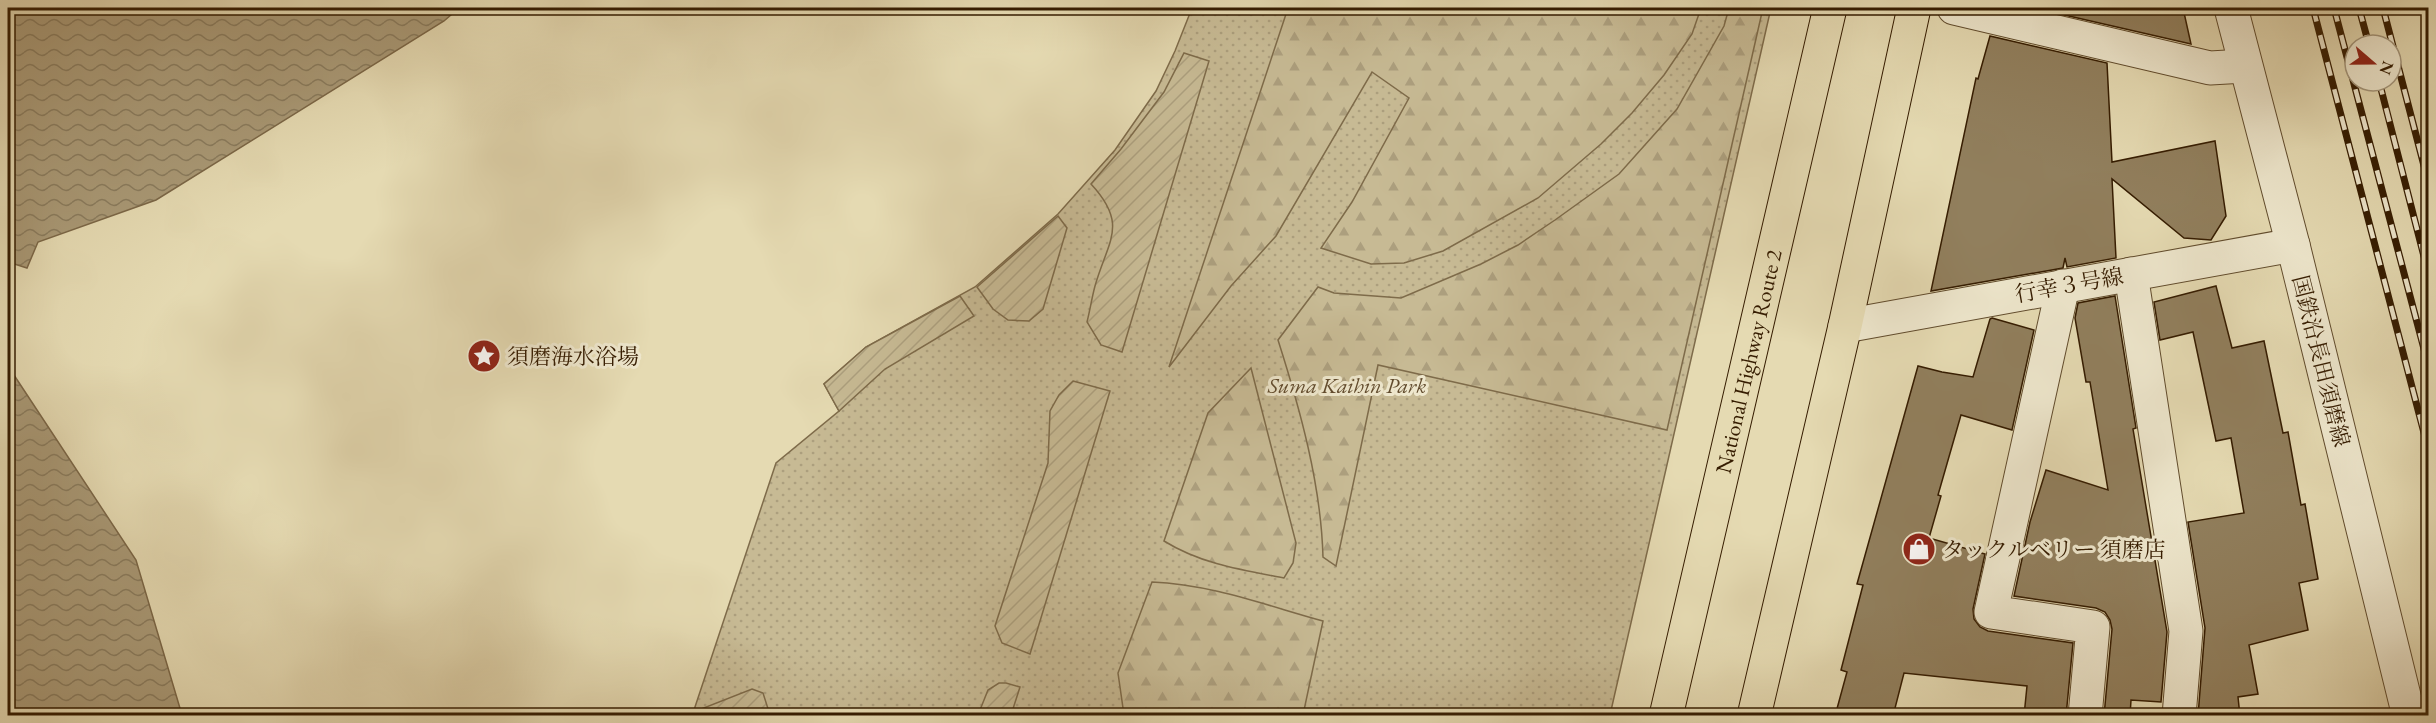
<svg xmlns="http://www.w3.org/2000/svg" width="2436" height="723" font-family="'EB Garamond','Noto Serif JP',serif">
  <style>
    .grass { fill: url(#grass-dots); stroke: #7e6b4a; stroke-width: 1.5 }
    .forest { fill: url(#forest-firs); stroke: #7e6b4a; stroke-width: 1.5 }
    .garden { fill: url(#garden-furrows); stroke: #7e6b4a; stroke-width: 1.5 }
    .water { fill: url(#water-waves); stroke: #7b6747; stroke-width: 1.5 }
    .building { fill: #917f5d; stroke: #351c01; stroke-width: 1.5 }
    .lines { fill: none; stroke-linecap: round; stroke-linejoin: round }
    .minor-casing { stroke: #614c2d; stroke-width: 35 }
    .tertiary-casing { stroke: #614c2d; stroke-width: 35 }
    .trunk-casing { stroke: #351c01; stroke-width: 35 }
    .minor { stroke: #eee7cd; stroke-width: 33 }
    .tertiary { stroke: #eee7cd; stroke-width: 33 }
    .trunk { stroke: #e5dab2; stroke-width: 33 }
    .rail-casing { stroke: #351c01; stroke-width: 7 }
    .rail { stroke: #eee7cd; stroke-width: 4.5; stroke-dasharray: 14; stroke-linecap: butt }
    .labels { text-anchor: middle; dominant-baseline: central; stroke-width: 6; stroke-linejoin: round; paint-order: stroke }
    .street-label { font-size: 22px; fill: #351c01; stroke: #eee7cd }
    .poi-label { font-size: 22px; fill: #351c01; stroke: #eee7cd; text-anchor: start }
    .park-label { font-size: 22px; font-style: italic; fill: #614b2d; stroke: #eee7cd }
  </style>
  <defs>
    <pattern id="grass-dots" width="8" height="8" patternUnits="userSpaceOnUse" patternTransform="scale(1.5)"><rect width="8" height="8" fill="#c7ba94"/><path d="M2 2h.1M6 6h.1" fill="none" stroke="#ac9f7e" stroke-width="1.8" stroke-linecap="round"/></pattern>
    <pattern id="forest-firs" width="22" height="20" patternUnits="userSpaceOnUse" patternTransform="scale(1.5)"><rect width="22" height="20" fill="#c7ba94"/><path d="M5 1l3.5 6h-7zM16 11l3.5 6h-7z" fill="#ac9f7e"/></pattern>
    <pattern id="garden-furrows" width="10" height="10" patternUnits="userSpaceOnUse" patternTransform="scale(1.5)"><rect width="10" height="10" fill="#c7ba94"/><path d="M-1 1l2-2M0 10L10 0M9 11l2-2" fill="none" stroke="#ac9f7e"/></pattern>
    <pattern id="water-waves" width="16" height="10" patternUnits="userSpaceOnUse" patternTransform="scale(1.5)"><rect width="16" height="10" fill="#a99976"/><path d="M0 5q4-4 8 0t8 0" fill="none" stroke="#8a7c5e"/></pattern>
  </defs>
  <rect width="100%" height="100%" fill="#e5dab2"/>
  <filter id="stains"><feTurbulence type="fractalNoise" baseFrequency=".00333" numOctaves="4"/><feColorMatrix values="0 0 0 0 .2 0 0 0 0 .09 0 0 0 0 .02 0 0 0 .5 -.17"/></filter>
  <radialGradient id="worn" r=".72"><stop offset=".6" stop-color="#630" stop-opacity="0"/><stop offset="1" stop-color="#630" stop-opacity=".3"/></radialGradient>
  <path class="grass" d="M1192,8H1771L1610,715L692,716L776,463L839,411L824,384L866,347L975,287L1058,214L1115,150L1156,91L1175,51Z"/>
  <g class="forest">
    <path d="M1288,8H1701L1692,34L1664,75L1632,113L1601,144L1538,198L1443,251L1404,263L1371,264L1321,248L1352,202L1409,98L1372,72L1276,236L1231,286L1169,367Z"/>
    <path d="M1729,8H1763L1667,430L1378,365L1336,566L1323,557C1321,484 1300,409 1278,340L1318,287L1334,293L1401,298L1481,264L1518,245L1555,220L1619,174L1677,109L1724,26Z"/>
    <path d="M1251,368L1296,543L1293,563L1284,578C1242,570 1201,564 1164,541L1208,413Z"/>
    <path d="M1152,582C1210,584 1268,606 1323,621L1303,715H1124L1118,673Z"/>
  </g>
  <g class="garden">
    <path d="M1184,53L1209,61L1122,352L1101,345L1087,322C1090,310 1092,297 1095,286C1108,240 1129,225 1091,184L1121,149L1164,92Z"/>
    <path d="M1058,216L1067,228L1043,309L1029,321L1008,320L993,309L977,287Z"/>
    <path d="M960,296L974,316L885,369L839,411L824,384L866,347Z"/>
    <path d="M1073,381L1110,391L1030,654L1002,643L995,626L1048,463L1050,411L1059,395Z"/>
    <path d="M999,683H1006L1020,687L1011,715H978L988,690Z"/>
    <path d="M752,689L763,693L770,715H695L696,711Z"/>
  </g>
  <g class="water">
    <path d="M8,8H459L444,21L156,200L38,242L27,268L8,262Z"/>
    <path d="M8,366L136,560L182,715H8Z"/>
  </g>
  <g class="building">
    <path d="M2034,8H2183L2191,44Z"/>
    <path d="M1990,36L2107,63L2112,162L2215,141L2226,216L2211,240L2184,238L2112,179L2116,258L2067,267L2065,258L2063,268L1931,291L1976,78L1978,79Z"/>
    <path d="M2216,286L2232,348L2264,341L2283,433L2288,432L2301,505L2305,504L2318,579L2299,583L2308,630L2249,645L2258,694L2238,697L2240,716H2198L2205,628L2188,522L2244,513L2231,438L2216,441L2193,332L2160,340L2154,302Z"/>
    <path d="M2115,296L2136,428L2133,429L2167,632L2161,702L2131,700L2130,716H2104L2112,629L2110,620L2105,612L2096,608L2014,596L2030,522L2046,470L2108,490L2090,382H2086L2075,318L2078,303Z"/>
    <path d="M1992,318L2034,330L2012,430L1961,415L1938,495L1941,496L1929,538L1985,554L1973,609L1974,619L1980,627L1988,631L2073,643L2066,716H2024L2027,686L1904,673L1893,716H1835L1847,672L1841,670L1863,585L1857,584L1918,366L1942,372L1973,377L1990,319Z"/>
  </g>
  <g class="lines">
    <g class="minor-casing">
      <g id="minor">
        <path d="M1954,8L2210,68L2245,66"/>
        <path d="M2131,274L2186,631L2179,716"/>
        <path d="M2063,286L1991,612L2093,627L2085,716"/>
        <path d="M1845,326L2293,245"/>
      </g>
    </g>
    <g class="tertiary-casing">
      <path id="tertiary" d="M2231,8L2293,245L2409,716"/>
    </g>
    <g class="trunk-casing">
      <g id="trunk">
        <path id="s1" d="M1666,716L1830,8"/>
        <path d="M1754,716L1845,326L1914,8"/>
      </g>
    </g>
    <use href="#minor" class="minor"/>
    <use href="#tertiary" class="tertiary"/>
    <use href="#trunk" class="trunk"/>
    <g class="rail-casing">
      <g id="rail">
        <path d="M2313,8L2428,448"/>
        <path d="M2334,8L2428,364"/>
        <path d="M2359,8L2369,45"/>
        <path d="M2383,8L2428,181"/>
        <path d="M2379,81L2428,272"/>
      </g>
    </g>
    <use href="#rail" class="rail"/>
  </g>
  <defs>
    <g id="sight-disc" transform="scale(1.725)"><circle r="9.5" fill="#8f2418" stroke="#eee7cd"/><path d="M0-6L1.8-2.2L6-1.7L2.9 1.2L3.7 5.4L0 3.3L-3.7 5.4L-2.9 1.2L-6-1.7L-1.8-2.2Z" fill="#fff"/></g>
    <g id="shop-disc" transform="scale(1.725)"><circle r="9.5" fill="#8f2418" stroke="#eee7cd"/><path d="M-5-2.5h2.3a2.7 3.5 0 0 1 5.4 0H5L5.5 6h-11ZM-1.5-2.5h3a1.5 2.3 0 0 0-3 0Z" fill="#fff"/></g>
  </defs>
  <g fill-rule="evenodd">
    <use href="#sight-disc" x="484" y="356"/>
    <use href="#shop-disc" x="1919" y="549"/>
  </g>
  <g class="labels">
    <g class="street-label">
      <text transform="translate(2069 285) rotate(-10)">行幸３号線</text>
      <text transform="translate(2321 361) rotate(76)">国鉄沿長田須磨線</text>
      <text stroke="none"><textPath href="#s1" startOffset="364">National Highway Route 2</textPath></text>
    </g>
    <g class="poi-label">
      <text x="507" y="356">須磨海水浴場</text>
      <text x="1942" y="549">タックルベリー 須磨店</text>
    </g>
    <g class="park-label">
      <text x="1347" y="385">Suma Kaihin Park</text>
    </g>
  </g>
  <rect width="2436" height="723" fill="none" stroke="#e5dab2" stroke-width="30"/>
  <rect x="9" y="9" width="2418" height="705" fill="none" stroke="#351c01" stroke-width="3"/>
  <rect x="15" y="15" width="2406" height="693" fill="none" stroke="#351c01" stroke-width="1.5"/>
  <g transform="translate(2373 63) rotate(110)"><circle r="28" fill="#eee7cd" stroke="#a4967b" stroke-width="1.5"/>
  <path d="M0-4.5L10 22L0 15L-10 22Z" fill="#8f2418"/>
  <text y="-9" font-size="16" font-weight="bold" text-anchor="middle" fill="#351c01">N</text>
  </g>
  <rect width="100%" height="100%" filter="url(#stains)"/>
  <rect width="100%" height="100%" fill="url(#worn)"/>
</svg>
